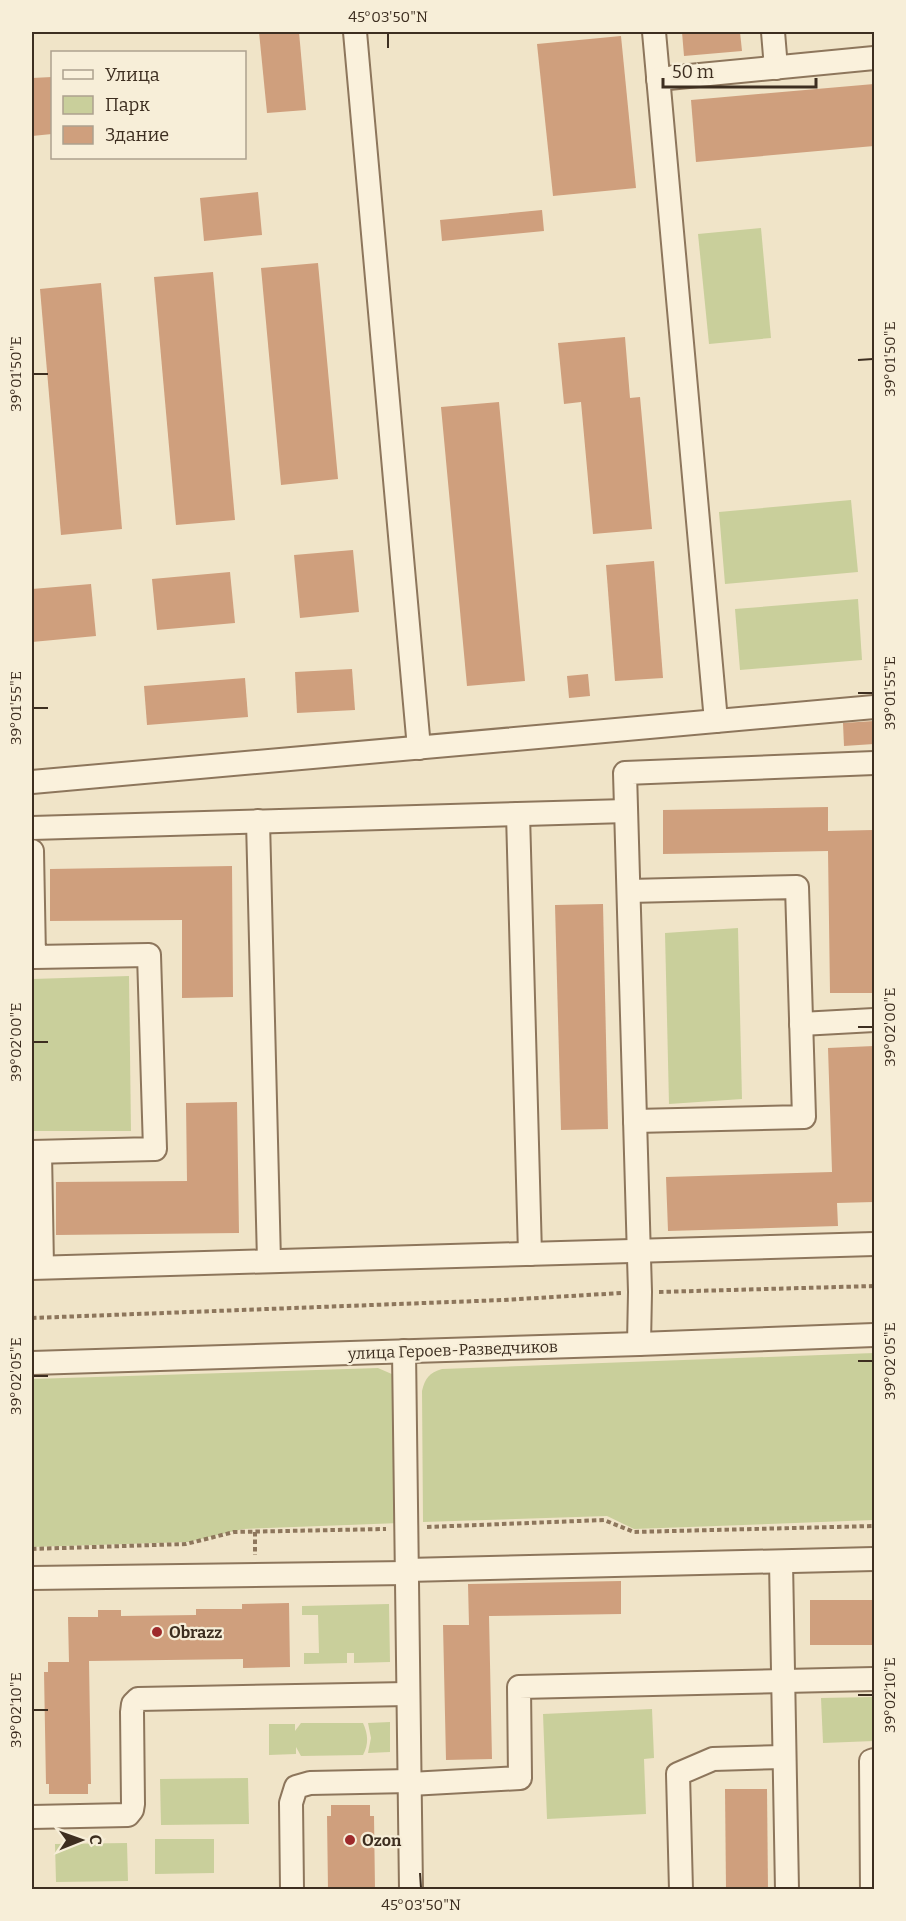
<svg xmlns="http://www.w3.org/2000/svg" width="906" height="1921" font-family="Bitter,serif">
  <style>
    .green { fill: #c9cf9b }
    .building { fill: #cf9f7d }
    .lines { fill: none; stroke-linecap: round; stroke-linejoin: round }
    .minor-casing { stroke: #8d765c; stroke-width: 26 }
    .path { stroke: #8d765c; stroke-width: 4; stroke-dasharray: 4.5 3; stroke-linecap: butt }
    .minor { stroke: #faf1dc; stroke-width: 22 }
    .ticks { fill: none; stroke: #3d2e20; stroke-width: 2 }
    .poi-dot { fill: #9e2a2b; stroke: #f7eed8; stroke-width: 2 }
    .labels { text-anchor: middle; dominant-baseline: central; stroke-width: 4.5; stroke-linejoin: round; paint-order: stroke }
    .street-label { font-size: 16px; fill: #3d2e20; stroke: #f7eed8 }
    .poi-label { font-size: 16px; font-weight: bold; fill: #3d2e20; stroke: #f7eed8; text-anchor: start }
    .neatline { fill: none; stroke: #3d2e20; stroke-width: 2 }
    .ticks-label { font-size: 15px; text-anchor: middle; fill: #3d2e20 }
  </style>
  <rect width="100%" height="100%" fill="#f0e4c8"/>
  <g class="green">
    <path d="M761,228L771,338L709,344L698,234Z"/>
    <path d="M851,500L858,572L725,584L719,512Z"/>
    <path d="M858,599L862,660L740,670L735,609Z"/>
    <path d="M738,928L742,1099L669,1104L665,933Z"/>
    <path d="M129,976L131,1131H32V979Z"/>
    <path d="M874,1353V1520L634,1529L607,1516L423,1522L422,1391C425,1378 429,1373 442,1369Z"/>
    <path d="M378,1368L394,1375L400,1523L243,1529L188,1542L32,1547V1379Z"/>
    <path d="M389,1604L390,1662L354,1663V1653H347V1663L304,1664V1653H319L318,1615H302V1606Z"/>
    <path d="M874,1697V1741L823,1743L821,1698Z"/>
    <path d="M652,1709L654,1758L644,1759L646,1814L547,1819L543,1714Z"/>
    <path d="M390,1722V1752L368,1753L371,1738L368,1723Z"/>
    <path d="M301,1723H363C368,1734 369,1744 363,1755L301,1756L296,1747V1754L269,1755V1724H295V1731Z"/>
    <path d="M248,1778L249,1824L161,1825L160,1779Z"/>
    <path d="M155,1839H214V1873L155,1874Z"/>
    <path d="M127,1843L128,1881L56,1882L55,1844Z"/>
  </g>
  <g class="building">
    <path d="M259,32H299L306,110L267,113Z"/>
    <path d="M682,32H740L742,51L684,56Z"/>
    <path d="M621,36L636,188L553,196L537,44Z"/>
    <path d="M52,77V134L32,136V78Z"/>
    <path d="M874,84V146L696,162L691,100Z"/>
    <path d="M258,192L262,235L204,241L200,198Z"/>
    <path d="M542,210L544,231L442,241L440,220Z"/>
    <path d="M318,263L338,479L281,485L261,268Z"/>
    <path d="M213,272L235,520L176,525L154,277Z"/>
    <path d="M101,283L122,529L61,535L40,289Z"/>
    <path d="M625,337L630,398L640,397L652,529L593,534L581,402L564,404L558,343Z"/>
    <path d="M499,402L525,681L467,686L441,407Z"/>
    <path d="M353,550L359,612L300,618L294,555Z"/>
    <path d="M654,561L663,678L615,681L606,565Z"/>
    <path d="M230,572L235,623L157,630L152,579Z"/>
    <path d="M91,584L96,636L32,642V589Z"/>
    <path d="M352,669L355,710L297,713L295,672Z"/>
    <path d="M588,674L590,696L569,698L567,676Z"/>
    <path d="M245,678L248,717L147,725L144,686Z"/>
    <path d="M874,721V744L844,746L843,723Z"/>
    <path d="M828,807V831L873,830L874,993H830L828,851L663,854V810Z"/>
    <path d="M232,866L233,997L182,998V920L50,921V869Z"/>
    <path d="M603,904L608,1129L561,1130L555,905Z"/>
    <path d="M874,1046V1202L837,1203L838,1226L668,1231L666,1177L832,1172L828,1048Z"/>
    <path d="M237,1102L239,1233L56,1235V1182L187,1181L186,1103Z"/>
    <path d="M621,1581V1614L489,1616L492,1759L446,1760L443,1625H469L468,1584Z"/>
    <rect x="810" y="1600" width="64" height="45"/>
    <path d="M289,1603L290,1667L243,1668V1659L89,1661L91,1784H88V1794H49V1784H46L44,1672H48V1662H69L68,1617H98V1610H121V1616L196,1615V1609H242V1604Z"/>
    <path d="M725,1789H767L768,1890H726Z"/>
    <path d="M331,1805H370V1816H374L375,1890H328L327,1816H331Z"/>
  </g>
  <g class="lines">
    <g class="minor-casing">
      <g id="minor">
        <path d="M355,32L419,748"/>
        <path d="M654,32L716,721"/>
        <path d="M773,32L776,68"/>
        <path d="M658,79L874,58"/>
        <path d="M32,782L874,707"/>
        <path d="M518,814L530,1254"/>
        <path d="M258,821L269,1261"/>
        <path d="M32,828L626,811"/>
        <path d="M32,851L34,957L149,955L155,1149L32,1152"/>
        <path d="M629,891L797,887L804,1117L635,1121"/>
        <path d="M801,1024L874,1020"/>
        <path d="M40,1152L42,1267"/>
        <path d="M32,1268L874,1244"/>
        <path d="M639,1344L640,1292L625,773L874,763"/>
        <path d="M404,1351L411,1890"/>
        <path d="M32,1363L639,1344L874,1335"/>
        <path d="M781,1562L787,1890"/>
        <path d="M407,1570L874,1559"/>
        <path d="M32,1578L407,1573"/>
        <path d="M410,1784L520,1778L519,1687L874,1679"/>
        <path d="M32,1817L128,1815L132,1810L133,1804L132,1712L133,1704L138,1699L408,1694"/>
        <path d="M292,1890L291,1803L296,1787L310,1783L410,1781"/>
        <path d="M681,1890L678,1774L713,1759L784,1757"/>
        <path d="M872,1890L871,1761L874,1760"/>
      </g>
    </g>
    <g class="path">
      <path d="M659,1292L874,1286"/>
      <path d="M32,1318L503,1300L621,1293"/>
      <path d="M427,1527L604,1520L634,1532L874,1526"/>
      <path d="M255,1532V1555"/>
      <path d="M32,1549L186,1544L234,1532L386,1529"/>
    </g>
    <use href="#minor" class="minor"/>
  </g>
  <path class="ticks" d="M388,33V48M858,360L873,359M33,374H48M858,693H873M33,708H48M858,1027H873M33,1042H48M858,1361H873M33,1376H48M858,1695H873M33,1710H48M420,1873L421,1888"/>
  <g class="poi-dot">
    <circle cx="157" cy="1632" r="6"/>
    <circle cx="350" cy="1840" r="6"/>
  </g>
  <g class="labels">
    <g class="street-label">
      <text transform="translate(453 1350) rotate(-2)">улица Героев-Разведчиков</text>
    </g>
    <g class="poi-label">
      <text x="169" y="1632">Obrazz</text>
      <text x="362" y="1840">Ozon</text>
    </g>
  </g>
  <rect width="906" height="1921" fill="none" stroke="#f7eed8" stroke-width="66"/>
  <rect x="51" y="51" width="195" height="108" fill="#f7eed8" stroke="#ada18e" stroke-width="1.5"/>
  <rect x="63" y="70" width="30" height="9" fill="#faf1dc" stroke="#ada18e" stroke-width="1.5"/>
  <text x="105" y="81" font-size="18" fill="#3d2e20">Улица</text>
  <rect x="63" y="96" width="30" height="18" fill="#c9cf9b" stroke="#ada18e" stroke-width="1.5"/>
  <text x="105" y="111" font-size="18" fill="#3d2e20">Парк</text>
  <rect x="63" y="126" width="30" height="18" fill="#cf9f7d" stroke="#ada18e" stroke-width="1.5"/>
  <text x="105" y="141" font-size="18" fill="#3d2e20">Здание</text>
  <g transform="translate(81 1840) rotate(89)" stroke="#f7eed8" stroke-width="4.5" paint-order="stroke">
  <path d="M0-4.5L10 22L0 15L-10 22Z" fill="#3d2e20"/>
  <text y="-9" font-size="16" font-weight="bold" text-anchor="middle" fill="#3d2e20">С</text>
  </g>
  <path d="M663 78v9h153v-9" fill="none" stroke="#3d2e20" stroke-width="3"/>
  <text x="672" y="78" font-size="18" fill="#3d2e20" stroke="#f7eed8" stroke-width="4.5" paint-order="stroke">50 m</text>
  <rect x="33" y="33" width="840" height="1855" class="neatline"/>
  <g class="ticks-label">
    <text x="388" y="22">45°03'50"N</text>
    <text transform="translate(890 359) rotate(-90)" y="5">39°01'50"E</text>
    <text transform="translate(16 374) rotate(-90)" y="5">39°01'50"E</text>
    <text transform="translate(890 693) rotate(-90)" y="5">39°01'55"E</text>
    <text transform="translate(16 708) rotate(-90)" y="5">39°01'55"E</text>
    <text transform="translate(890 1027) rotate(-90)" y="5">39°02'00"E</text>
    <text transform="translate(16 1042) rotate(-90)" y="5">39°02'00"E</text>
    <text transform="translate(890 1361) rotate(-90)" y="5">39°02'05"E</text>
    <text transform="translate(16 1376) rotate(-90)" y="5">39°02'05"E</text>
    <text transform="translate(890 1695) rotate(-90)" y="5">39°02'10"E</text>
    <text transform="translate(16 1710) rotate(-90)" y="5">39°02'10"E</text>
    <text x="421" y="1910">45°03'50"N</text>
  </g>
</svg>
